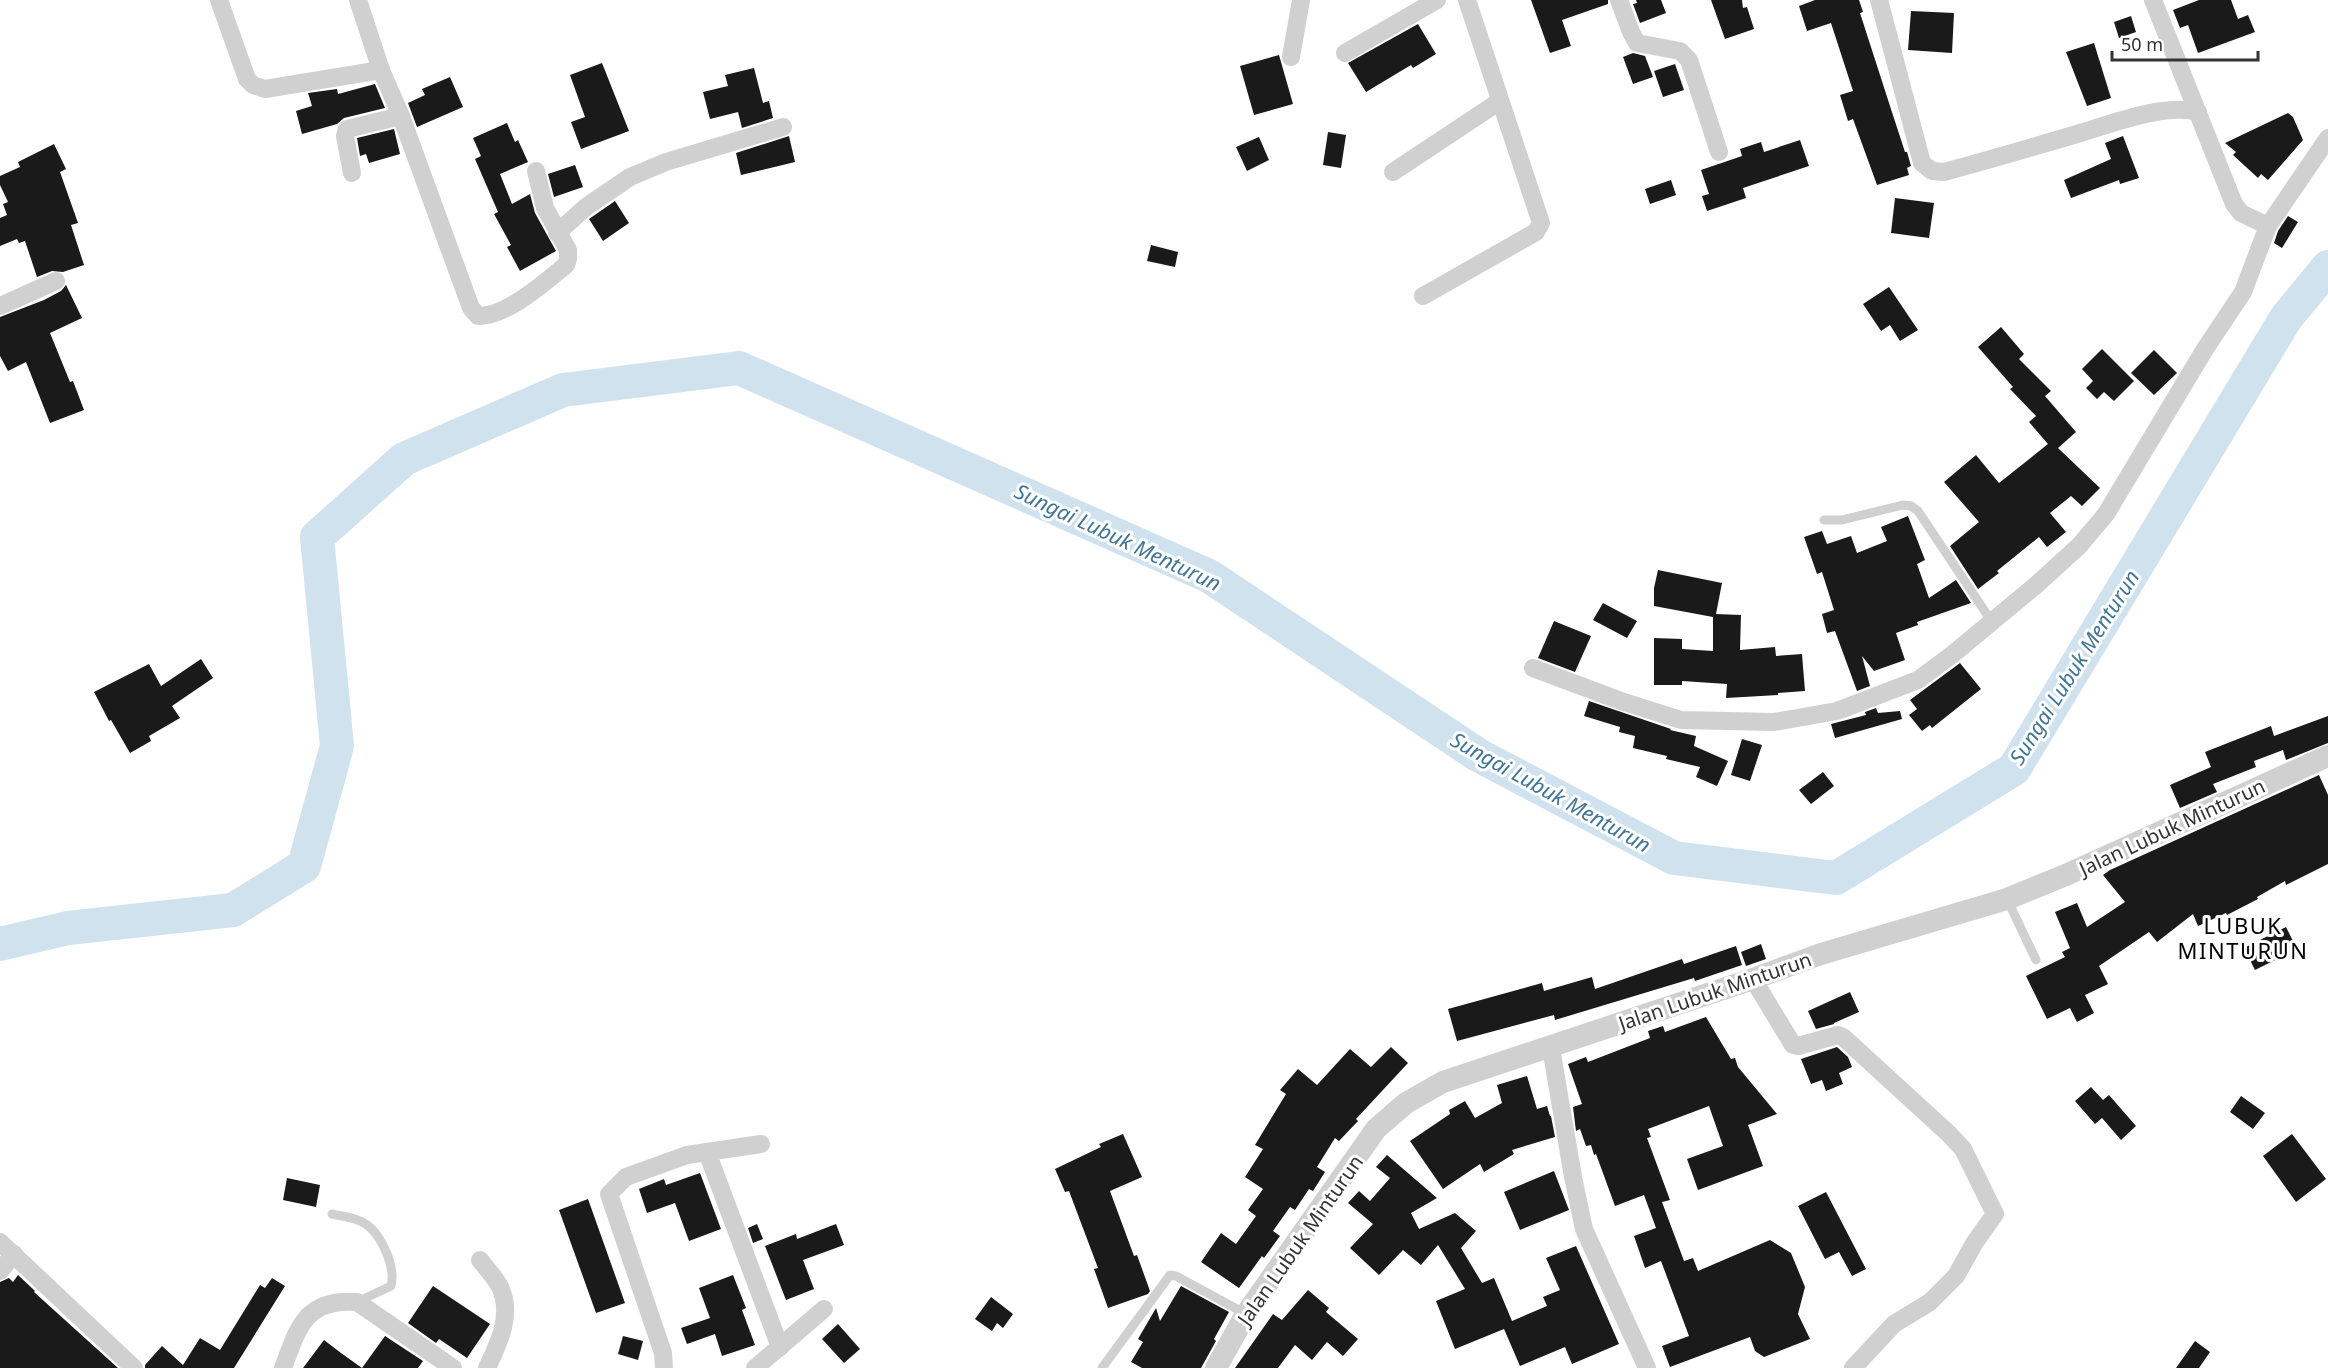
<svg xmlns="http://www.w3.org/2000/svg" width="2328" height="1368" font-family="'Noto Sans',sans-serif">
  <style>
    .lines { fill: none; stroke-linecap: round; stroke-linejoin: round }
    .river { stroke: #cfe2ee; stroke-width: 34 }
    .building { fill: #1a1a1a }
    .service { stroke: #d0d0d0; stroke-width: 9 }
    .minor { stroke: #d0d0d0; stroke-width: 18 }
    .tertiary { stroke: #d0d0d0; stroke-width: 22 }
    .labels { text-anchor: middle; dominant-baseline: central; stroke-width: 6; stroke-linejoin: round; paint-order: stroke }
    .street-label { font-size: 20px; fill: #333; stroke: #fff }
    .water-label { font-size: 21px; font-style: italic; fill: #3f7597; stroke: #fff }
    .quarter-label { font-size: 22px; letter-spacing: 1.5px; fill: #000; stroke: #fff }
  </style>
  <rect width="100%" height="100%" fill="#fff"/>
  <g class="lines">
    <path class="river" d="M0,944L68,928L233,910L304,866L337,746L317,537L404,459L563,390L739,368L1209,576L1478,755L1674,858L1836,878L2014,769L2286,318L2328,267"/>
  </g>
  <g class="building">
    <path d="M1531,0H1608V4L1562,20L1571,46L1550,53Z"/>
    <path d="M1636,0H1661L1666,13L1640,23L1633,4L1637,3Z"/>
    <path d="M1711,0H1742L1743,8L1747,7L1754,29L1725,39Z"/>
    <path d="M1815,0H1859L1863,12L1860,13L1890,106L1905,152H1907L1911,166L1907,168L1909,175L1877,185L1853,119L1848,121L1840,95L1853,91L1831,23L1807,31L1799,6Z"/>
    <path d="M2199,0H2231L2238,19L2248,15L2255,32L2198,53L2188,25L2180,28L2173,10Z"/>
    <path d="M1911,11L1954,13L1952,53L1908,50Z"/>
    <path d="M2131,16L2136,32L2119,38L2114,22Z"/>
    <path d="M1418,24L1436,54L1413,68L1411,65L1366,92L1348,63Z"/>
    <path d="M2094,43L2111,98L2087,106L2066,52Z"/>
    <path d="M1633,53L1645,56L1653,77L1633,84L1623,57Z"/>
    <path d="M1279,55L1293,104L1254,115L1240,66Z"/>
    <path d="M602,63L629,131L581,149L571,122L585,117L570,75Z"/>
    <path d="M1675,64L1684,90L1663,97L1654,71Z"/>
    <path d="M754,68L763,103L769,101L773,118L742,128L738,112L710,119L703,92L728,86L725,75Z"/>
    <path d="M450,77L463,107L417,127L408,103L425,95L422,89Z"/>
    <path d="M375,84L385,108L344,118L337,124L302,134L296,111L312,106L308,93L337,89L338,94Z"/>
    <path d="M2288,113L2293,117L2303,140L2268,180L2261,174L2258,178L2233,155L2236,152L2225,143Z"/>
    <path d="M507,123L515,142L518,140L528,162L500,174L512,204L530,194L535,213L556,251L520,271L507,247L511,245L494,214L498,212L475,159L481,156L473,138Z"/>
    <path d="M394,129L400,154L369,163L366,154L360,156L357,138Z"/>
    <path d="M1328,132L1346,135L1341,168L1323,165Z"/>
    <path d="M789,136L795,162L741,175L736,153Z"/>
    <path d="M2123,136L2139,178L2120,184L2119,180L2071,198L2064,180L2111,159L2105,143Z"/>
    <path d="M1259,137L1269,160L1247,171L1236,147Z"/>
    <path d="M1800,140L1809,166L1743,188L1746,198L1707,211L1702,196L1709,194L1701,170L1742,156L1740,149L1761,142L1764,152Z"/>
    <path d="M54,144L66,169L60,172L78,223L71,225L84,265L63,272L52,271L37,277L25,241L19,243L17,239L0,246V218L7,215L3,204L8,202L0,185V176L20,167L18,162Z"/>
    <path d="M575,165L583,187L554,197L548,174Z"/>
    <path d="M1671,180L1676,195L1650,204L1645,189Z"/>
    <path d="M1895,198L1934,203L1929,238L1891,233Z"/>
    <path d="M615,201L629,223L603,241L589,219Z"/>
    <path d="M2288,216L2298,222L2282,248L2274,243L2278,231Z"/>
    <path d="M1151,245L1178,252L1175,267L1147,261Z"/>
    <path d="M66,285L82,318L50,333L70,382L73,381L84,410L50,423L26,362L8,371L0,356V317L44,300L61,291Z"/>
    <path d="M1889,287L1918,330L1900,341L1890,325L1881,331L1863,304Z"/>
    <path d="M2001,327L2024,354L2019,359L2051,391L2045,396L2076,432L2058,448L2100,488L2082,506L2071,496L2050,513L2066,532L2047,547L2039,537L1997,571L1999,573L1978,589L1950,546L1979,522L1944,482L1976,455L1999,483L2048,444L2029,422L2036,416L2010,389L2013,387L1978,347Z"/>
    <path d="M2102,349L2134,381L2114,401L2104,392L2097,399L2086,388L2093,381L2082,369Z"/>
    <path d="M2154,350L2177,373L2154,395L2131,373Z"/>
    <path d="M1908,516L1925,560L1917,564L1929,598L1956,580L1971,603L1917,622L1918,625L1896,633L1905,660L1874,671L1862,656L1870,686L1857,691L1835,631L1827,633L1822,614L1834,610L1822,572L1817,574L1804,537L1822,531L1827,544L1851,536L1857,553L1887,541L1881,527Z"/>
    <path d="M1658,570L1722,583L1716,614L1741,615L1740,650L1775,647L1776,656L1802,654L1805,691L1778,693V695L1726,698L1727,684L1682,681V685H1654V638L1682,639V649L1713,651V617L1654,606V588Z"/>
    <path d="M1603,603L1637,621L1627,638L1593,620Z"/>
    <path d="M1554,621L1591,636L1575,672L1538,658Z"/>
    <path d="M201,659L213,678L172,706L180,718L149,736L151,741L130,753L111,720L109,721L94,692L149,664L161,686Z"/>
    <path d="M1960,663L1981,689L1932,728L1930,725L1922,731L1909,715L1917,709L1910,700Z"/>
    <path d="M1589,701L1671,729L1670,730L1696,736L1694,746L1728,761L1717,786L1696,777L1700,767L1666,759L1667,756L1633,748L1635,736L1619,732L1620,727L1584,716Z"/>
    <path d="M1876,708L1878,713L1900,711L1902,719L1835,738L1831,724L1866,715L1865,712Z"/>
    <path d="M2328,716V743L2286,760L2283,750L2254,761L2256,767L2213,784L2217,792L2180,808L2170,785L2211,767L2205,752L2271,726L2274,736Z"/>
    <path d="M1742,739L1762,745L1750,781L1731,775Z"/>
    <path d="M1823,772L1834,786L1811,804L1799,790Z"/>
    <path d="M2319,775L2328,795V864L2286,885L2285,881L2257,897L2258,899L2227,915L2226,913L2198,926L2193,914L2157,942L2149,932L2099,966L2108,984L2085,995L2094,1013L2077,1022L2070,1008L2047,1019L2026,976L2065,957L2062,952L2070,948L2055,912L2077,903L2087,927L2125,902L2103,875L2110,870Z"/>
    <path d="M2286,927L2297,949L2255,970L2244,948Z"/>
    <path d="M1761,944L1766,959L1746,966L1741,952Z"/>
    <path d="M1736,946L1742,965L1695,981L1694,978L1555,1020L1554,1015L1457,1041L1448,1009L1542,983L1544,991L1592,977L1595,989L1682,959L1684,964Z"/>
    <path d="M1850,992L1859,1012L1834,1023V1024L1816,1029L1808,1011Z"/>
    <path d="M1706,1017L1731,1059L1735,1058L1738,1067L1777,1114L1748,1125L1763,1166L1698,1190L1687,1159L1723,1146L1709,1106L1648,1129L1651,1137L1647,1138L1670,1200L1662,1202L1684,1261L1693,1258L1698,1271L1770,1240L1791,1253L1805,1287L1798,1314L1810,1339L1764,1357L1755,1351L1750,1337L1670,1367L1662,1346L1689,1336L1661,1261L1645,1268L1634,1236L1656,1228L1644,1195L1615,1206L1596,1154L1594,1155L1591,1145L1586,1146L1580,1129L1576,1131L1573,1107L1582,1104L1568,1064L1586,1057L1588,1062L1650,1038L1648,1031L1663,1026L1665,1032Z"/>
    <path d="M1391,1047L1408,1063L1356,1119L1358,1121L1339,1141L1335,1138L1317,1167L1325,1172L1313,1191L1309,1189L1295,1210L1290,1207L1273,1231L1280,1236L1264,1258L1262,1256L1239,1288L1201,1262L1221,1233L1236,1244L1256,1216L1248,1210L1263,1189L1245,1177L1263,1149L1255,1145L1286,1094L1280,1090L1298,1069L1317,1085L1350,1049L1371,1067Z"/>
    <path d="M1837,1047L1848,1057L1852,1067L1839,1073L1843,1084L1826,1091L1822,1080L1811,1084L1801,1059Z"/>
    <path d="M1527,1076L1537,1109L1547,1106L1550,1116H1551L1555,1137L1512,1150L1514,1154L1484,1172L1480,1164L1443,1189L1410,1141L1450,1114L1449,1110L1465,1101L1475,1118L1502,1103L1497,1085Z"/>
    <path d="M2091,1087L2103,1100L2109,1095L2136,1126L2121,1140L2102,1118L2095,1124L2075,1101Z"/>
    <path d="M2241,1096L2265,1113L2253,1129L2230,1112Z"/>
    <path d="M1123,1134L1142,1177L1110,1191L1134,1256L1137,1255L1150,1291L1148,1294L1108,1308L1094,1269L1098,1268L1069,1191L1065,1192L1055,1169L1101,1147L1099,1144Z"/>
    <path d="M2292,1134L2326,1179L2296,1202L2263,1156Z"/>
    <path d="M1387,1155L1437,1198L1411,1213L1419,1229L1455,1213L1476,1231L1461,1248L1482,1283L1494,1278L1512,1321L1547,1306L1543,1297L1560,1290L1546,1258L1576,1246L1619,1344L1572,1364L1565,1347L1520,1366L1504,1329L1455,1349L1436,1301L1465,1289L1438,1245L1421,1265L1403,1250L1379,1275L1350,1248L1373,1224L1348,1203L1359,1191L1370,1201L1390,1178L1376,1167Z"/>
    <path d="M1554,1171L1569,1210L1520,1230L1504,1192Z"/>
    <path d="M700,1173L721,1229L689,1241L675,1203L647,1213L639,1189L664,1179L666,1185Z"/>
    <path d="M287,1178L320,1185L316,1207L283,1200Z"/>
    <path d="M1826,1192L1866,1269L1852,1276L1839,1252L1825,1259L1798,1206Z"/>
    <path d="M588,1199L625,1303L596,1313L559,1210Z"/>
    <path d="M757,1224L763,1239L753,1243L748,1228Z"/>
    <path d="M836,1224L844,1245L803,1260L814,1289L786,1300L765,1246L796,1234L797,1239Z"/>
    <path d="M18,1275L35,1291L34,1292L118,1368H0V1282L9,1278L13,1282Z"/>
    <path d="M733,1275L746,1308L742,1310L755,1345L722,1356L715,1334L687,1344L681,1328L710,1318L699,1288Z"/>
    <path d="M272,1278L285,1286L234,1368H145V1365L162,1346L183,1365L200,1338L220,1350L260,1285L265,1288Z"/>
    <path d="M433,1286L490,1324L467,1358L439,1339L436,1343L408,1323Z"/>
    <path d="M1181,1286L1229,1312L1214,1339L1216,1341L1201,1368H1142L1131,1362L1143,1342L1138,1339L1156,1308L1160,1321Z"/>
    <path d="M1308,1290L1329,1308L1326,1312L1358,1339L1343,1356L1327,1342L1312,1360L1295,1345L1278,1368H1235L1273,1314L1282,1320Z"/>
    <path d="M991,1297L1013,1314L1003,1328L997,1323L992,1331L975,1319Z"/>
    <path d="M838,1324L860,1349L844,1363L822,1339Z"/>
    <path d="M385,1336L423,1361L418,1368H362Z"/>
    <path d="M623,1336L643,1341L638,1360L618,1354Z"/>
    <path d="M324,1340L341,1353L362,1368H303Z"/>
    <path d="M2195,1341L2210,1352L2199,1368H2176Z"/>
  </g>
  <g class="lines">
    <g class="service">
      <path d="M1824,520H1842L1903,505L1911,506L1918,511L1992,622"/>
      <path d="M2007,899L2036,960"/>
      <path d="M332,1214C341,1216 351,1217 360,1221C380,1229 396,1266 391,1286L357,1302"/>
      <path d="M1102,1368L1170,1275L1176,1276L1246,1314"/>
    </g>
    <g class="minor">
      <path d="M219,0L247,79L253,85L265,89L381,70L358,0"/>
      <path d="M1619,0L1631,32L1637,43L1680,51L1689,60L1719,152"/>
      <path d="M1879,0L1922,163L1932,171L1944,172C1988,160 2033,147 2077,134C2111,124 2164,103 2198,112"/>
      <path d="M2153,0L2234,204L2241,213L2268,226"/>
      <path d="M1345,53L1437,0"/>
      <path d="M1291,57L1301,0"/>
      <path d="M381,70L401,116L471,308L478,316C506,317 545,282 566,265L568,259V250L545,208L536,171"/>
      <path d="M1393,172L1500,101"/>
      <path d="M352,173L345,136L347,129L401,116"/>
      <path d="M557,233L586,207L630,177L666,162L783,127"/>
      <path d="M1423,296L1536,232L1541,223L1467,0"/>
      <path d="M0,306L56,281"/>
      <path d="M1533,668L1621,701L1681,720L1774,722L1837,711L1918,680L1953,654L2035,586L2079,546L2106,514L2205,349L2243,292L2268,226L2328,138"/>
      <path d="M1753,979L1793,1045L1798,1046L1838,1035L1843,1037L1949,1134L1963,1149L1995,1214L1975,1242L1956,1276L1930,1302L1894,1324L1853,1368"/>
      <path d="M1551,1048L1573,1177L1584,1229L1647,1368"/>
      <path d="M707,1152L780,1347"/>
      <path d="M0,1242L134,1368"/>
      <path d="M480,1260C486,1268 495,1277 500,1287C513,1314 499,1343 487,1368"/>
      <path d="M0,1271L14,1254"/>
      <path d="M283,1368C298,1328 305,1298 357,1302L453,1368"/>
      <path d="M664,1368L663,1353L609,1194L626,1177L687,1155L761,1144"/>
      <path d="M755,1368L824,1309"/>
    </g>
    <path class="tertiary" d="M1216,1368L1246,1314L1376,1129L1406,1103L1443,1082L1753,979L1821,954L2007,899L2068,874L2328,756"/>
  </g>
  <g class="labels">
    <g class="street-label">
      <text transform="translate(2172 827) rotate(-25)">Jalan Lubuk Minturun</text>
      <text transform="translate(1715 991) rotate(-19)">Jalan Lubuk Minturun</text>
      <text transform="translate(1300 1240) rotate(-55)">Jalan Lubuk Minturun</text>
    </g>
    <g class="water-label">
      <text transform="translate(1118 537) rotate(25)">Sungai Lubuk Menturun</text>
      <text transform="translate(2074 667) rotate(-58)">Sungai Lubuk Menturun</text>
      <text transform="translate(1551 792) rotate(29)">Sungai Lubuk Menturun</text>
    </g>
    <g class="quarter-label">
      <text x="2243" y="925">LUBUK<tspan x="2243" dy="25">MINTURUN</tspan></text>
    </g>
  </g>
  <path d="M2112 51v9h146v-9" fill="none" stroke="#333333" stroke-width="3"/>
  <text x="2121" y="51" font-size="18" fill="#333333" stroke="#ffffff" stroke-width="4.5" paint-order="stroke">50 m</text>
</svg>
